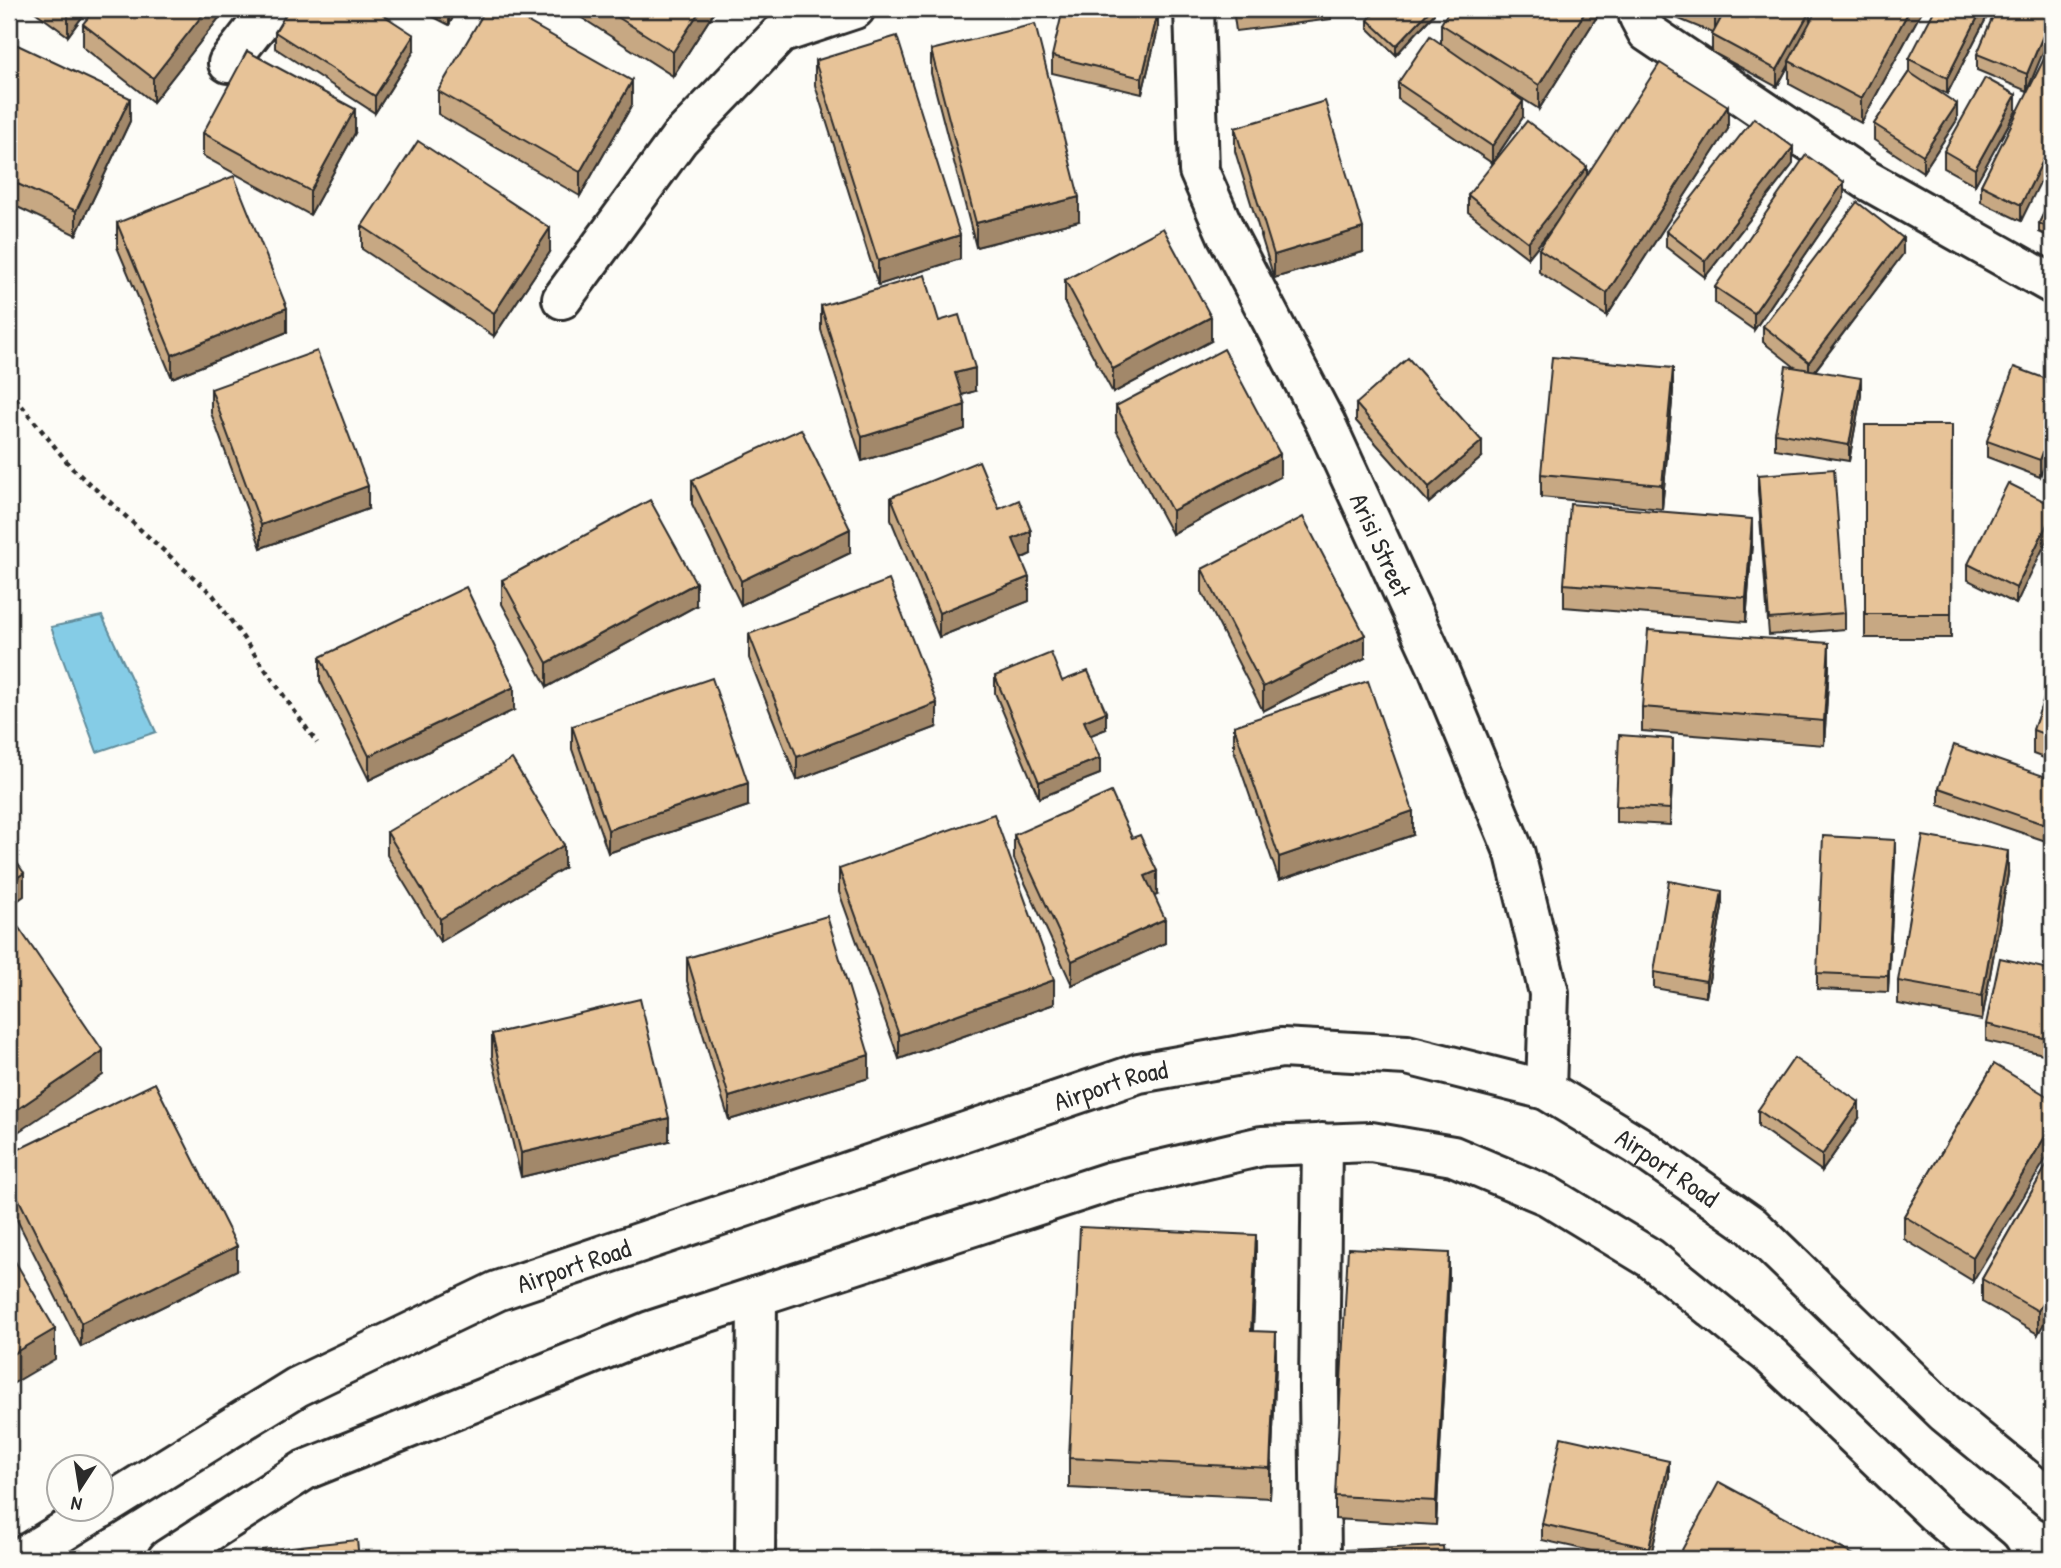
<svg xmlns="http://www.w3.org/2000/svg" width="2061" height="1568" font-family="'Patrick Hand',sans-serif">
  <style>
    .water { fill: #85cce6; stroke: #618c9b; stroke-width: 2 }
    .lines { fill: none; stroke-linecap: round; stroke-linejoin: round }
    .street-casing { stroke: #2b2b2b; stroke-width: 44 }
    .secondary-casing { stroke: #2b2b2b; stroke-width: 44 }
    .path { stroke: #2b2b2b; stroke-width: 4.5; stroke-dasharray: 5 5; stroke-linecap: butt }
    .street { stroke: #fdfcf7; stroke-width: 38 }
    .secondary { stroke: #fdfcf7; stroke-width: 38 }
    .wall { fill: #c7a883; stroke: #2b2b2b; stroke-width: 2 }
    .shaded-wall { fill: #a2886a; stroke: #2b2b2b; stroke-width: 2 }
    .building { fill: #e7c398; stroke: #2b2b2b; stroke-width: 2 }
    .labels { text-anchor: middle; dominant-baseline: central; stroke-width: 6; stroke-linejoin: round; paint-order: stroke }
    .street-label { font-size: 26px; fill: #2b2b2b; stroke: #fdfcf7 }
  </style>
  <rect width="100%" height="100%" fill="#fdfcf7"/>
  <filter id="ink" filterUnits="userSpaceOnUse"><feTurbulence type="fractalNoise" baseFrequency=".0143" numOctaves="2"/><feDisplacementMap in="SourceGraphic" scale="14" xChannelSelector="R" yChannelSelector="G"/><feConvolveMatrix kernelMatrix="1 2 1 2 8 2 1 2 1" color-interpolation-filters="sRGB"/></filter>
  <g filter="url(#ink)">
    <path class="water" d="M102,616L156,732L97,752L51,627Z"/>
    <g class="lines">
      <g class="street-casing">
        <g id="street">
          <path id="s1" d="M1194,9L1199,171L1227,235L1325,422L1437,666L1515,854L1549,993L1546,1090"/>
          <path d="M1640,9L1639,17L1647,32L1867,180L2052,284"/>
          <path d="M228,63L270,9"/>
          <path d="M562,299L679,139L780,34L855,9"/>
          <path d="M755,1559L757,1296"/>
          <path d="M1321,1559L1319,1388L1322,1143"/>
        </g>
      </g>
      <g class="secondary-casing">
        <g id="secondary">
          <path id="s2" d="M102,1508L297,1387L497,1291L1139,1073L1281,1048L1407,1055L1546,1090L1637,1145L1751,1225L1945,1413L2052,1501"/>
          <path d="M19,1559L101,1508"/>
          <path d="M167,1559L305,1470L650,1331L1109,1182L1262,1146L1371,1142L1453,1156L1548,1196L1650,1258L1771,1356L1936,1514L1990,1559"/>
        </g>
      </g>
      <path class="path" d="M9,390L72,468L213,595L317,743"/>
      <use href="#street" class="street"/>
      <use href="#secondary" class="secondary"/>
    </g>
    <g class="wall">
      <path d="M31,9H88L68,36Z"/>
      <path d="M95,9H226L153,102L83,47V24Z"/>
      <path d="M418,9H457L449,25Z"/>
      <path d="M568,9H716L673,76Z"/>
      <path d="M1233,9H1331V19L1236,31Z"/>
      <path d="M1434,9V14L1396,55L1368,28V20Z"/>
      <path d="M1598,9V15L1539,109L1491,79L1523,117L1492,163L1398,99V83L1441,44V24Z"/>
      <path d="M1662,9H1725L1722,17L1810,23L1923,9L1861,123L1789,84V65L1777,87L1712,52V35L1713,33L1662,12Z"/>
      <path d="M1991,9L1947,94L1927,84L1957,120L1923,172L1874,140V124L1909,72V59Z"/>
      <path d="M2052,9L2027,91L1977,70V54Z"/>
      <path d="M1158,29L1142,94L1052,73V56Z"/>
      <path d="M275,32L414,51L375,113L275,48Z"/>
      <path d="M9,41L130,121L76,235L9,203Z"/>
      <path d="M2052,46L2021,221L1981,202V185Z"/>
      <path d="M931,50L1079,221L976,247L931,73Z"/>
      <path d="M815,61L960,259L878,285L815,85Z"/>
      <path d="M438,91L632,105L580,196L438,114Z"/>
      <path d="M2016,111L1975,185L1944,168V151Z"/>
      <path d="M1235,128L1363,252L1274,278L1235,151Z"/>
      <path d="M1728,129L1607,316L1539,272V249L1557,222L1528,258L1468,212V195L1587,175Z"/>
      <path d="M203,133H355L310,215L203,156Z"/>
      <path d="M1793,164L1705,277L1666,247V231Z"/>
      <path d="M2052,196V238L2039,232V223Z"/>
      <path d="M1844,198L1754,330L1715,303V287Z"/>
      <path d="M117,223L287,332L172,378L117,247Z"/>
      <path d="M362,226L550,252L494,336L362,249Z"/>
      <path d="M1903,254L1815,371L1861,395L1849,461L1775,449V433L1796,368L1763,342V326Z"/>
      <path d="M1065,280L1211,341L1113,393L1065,304Z"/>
      <path d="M821,306L975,391L962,395L965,429L862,461L821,330Z"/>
      <path d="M2052,381L2040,477L1987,457V441Z"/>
      <path d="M211,389L368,509L261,548L211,413Z"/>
      <path d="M1673,391L1662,509L1541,497V474Z"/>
      <path d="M1356,404L1482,457L1429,503L1356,421Z"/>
      <path d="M1116,406L1280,477L1172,534L1116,430Z"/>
      <path d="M1865,425H1952L1951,638H1865Z"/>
      <path d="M2052,456V482L2051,481V457Z"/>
      <path d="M1758,475L1845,613V629L1769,635L1758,491Z"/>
      <path d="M692,480L850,553L741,605L692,504Z"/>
      <path d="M891,497L999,509L1031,554L1021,559L1029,601L939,637L891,520Z"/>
      <path d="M2052,505L2016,604L1968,580V564Z"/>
      <path d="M1752,542L1746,622L1564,607V584Z"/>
      <path d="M1202,569L1365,658L1263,711L1202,592Z"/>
      <path d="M502,580L696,606L547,687L502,604Z"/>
      <path d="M749,634L937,727L797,780L749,658Z"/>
      <path d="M320,657L514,710L369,780L320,681Z"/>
      <path d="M1829,666L1824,745L1642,731V707Z"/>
      <path d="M995,676L1062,681L1106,729L1090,735L1100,774L1039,798L995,693Z"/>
      <path d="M2052,676V761L2033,754V730Z"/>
      <path d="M572,726L748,806L608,853L572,749Z"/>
      <path d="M1234,726L1413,835L1279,880L1234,750Z"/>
      <path d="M1673,755L1670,825L1616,822V806Z"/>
      <path d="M2052,779V843L1939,805V788Z"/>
      <path d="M387,832L564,868L440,942L387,855Z"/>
      <path d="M1014,835L1157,895L1154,896L1165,943L1072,985L1014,859Z"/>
      <path d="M1895,856L1888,992L1817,989V973Z"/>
      <path d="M839,869L1054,1004L899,1059L839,892Z"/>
      <path d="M2008,874L1982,1020L1898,1004V981Z"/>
      <path d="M1722,907L1706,997L1654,988V972Z"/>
      <path d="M687,958L869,1078L729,1120L687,981Z"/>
      <path d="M2052,970V1056L1986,1041V1024Z"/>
      <path d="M492,1034L669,1141L521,1177L492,1057Z"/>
      <path d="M1994,1064L1973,1281L1904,1239V1216Z"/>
      <path d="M1758,1110L1859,1118L1822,1171L1758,1126Z"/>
      <path d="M9,1154L237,1270L81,1347L9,1204Z"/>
      <path d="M2052,1156L2038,1334L1982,1302V1279Z"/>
      <path d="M1256,1265L1253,1331L1276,1362L1270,1498L1069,1488V1458Z"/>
      <path d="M1449,1277L1436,1525L1335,1519V1496Z"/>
      <path d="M1669,1477L1650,1559H1627L1542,1540V1524Z"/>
    </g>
    <g class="shaded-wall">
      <path d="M71,9H88L68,36V12Z"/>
      <path d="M207,9H226L153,102V78Z"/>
      <path d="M449,9H457L449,25Z"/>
      <path d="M701,9H716L673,76V52Z"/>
      <path d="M1431,9H1434V14L1396,55V46Z"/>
      <path d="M1587,9H1598V15L1539,109V85Z"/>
      <path d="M1719,9H1725L1715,34V18Z"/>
      <path d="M1910,9H1923L1861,123V99Z"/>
      <path d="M1982,9H1991L1947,94V78Z"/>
      <path d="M1810,11V27L1789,61V65L1777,87V70Z"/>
      <path d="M1158,12V29L1142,94V78Z"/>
      <path d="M2052,14V31L2027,91V74Z"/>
      <path d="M414,35V51L375,113V96Z"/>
      <path d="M632,81V105L580,196V172Z"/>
      <path d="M2016,95V111L1975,185V169Z"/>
      <path d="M130,98V121L76,235V211Z"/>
      <path d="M1523,101V117L1492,163V146Z"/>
      <path d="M1957,104V120L1923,172V155Z"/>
      <path d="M1728,106V129L1607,316V293Z"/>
      <path d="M355,109V133L310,215V191Z"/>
      <path d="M2052,142V158L2021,221V205Z"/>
      <path d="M1793,147V164L1705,277V261Z"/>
      <path d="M1587,167V184L1528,258V242Z"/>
      <path d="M1844,182V198L1754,330V313Z"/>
      <path d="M1079,197V221L976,247V223Z"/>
      <path d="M550,228V252L494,336V313Z"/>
      <path d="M1363,228V252L1274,278V255Z"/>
      <path d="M960,235V259L878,285V261Z"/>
      <path d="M1903,238V254L1809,378V362Z"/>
      <path d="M287,308V332L172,378V355Z"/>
      <path d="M1211,317V341L1113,393V369Z"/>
      <path d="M975,368V391L955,397V373Z"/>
      <path d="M1673,368V391L1662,509V485Z"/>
      <path d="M1861,378V395L1849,461V445Z"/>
      <path d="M965,405V429L862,461V437Z"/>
      <path d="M2052,428V445L2040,477V460Z"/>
      <path d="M1482,441V457L1429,503V487Z"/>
      <path d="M1280,454V477L1172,534V511Z"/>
      <path d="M368,486V509L261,548V525Z"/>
      <path d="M2052,514V530L2016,604V588Z"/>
      <path d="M1752,519V542L1746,622V598Z"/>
      <path d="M850,529V553L741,605V581Z"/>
      <path d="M1031,531V554L1013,562V539Z"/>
      <path d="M1029,577V601L939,637V613Z"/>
      <path d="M696,583V606L547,687V663Z"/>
      <path d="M1365,635V658L1263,711V687Z"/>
      <path d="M1829,643V666L1824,745V721Z"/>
      <path d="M514,687V710L369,780V756Z"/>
      <path d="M937,703V727L797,780V757Z"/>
      <path d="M1106,712V729L1084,738V721Z"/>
      <path d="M1673,739V755L1670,825V809Z"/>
      <path d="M1100,758V774L1039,798V782Z"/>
      <path d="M748,783V806L608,853V830Z"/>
      <path d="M1413,811V835L1279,880V857Z"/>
      <path d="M1895,840V856L1888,992V976Z"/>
      <path d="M564,845V868L440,942V919Z"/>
      <path d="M2008,851V874L1982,1020V996Z"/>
      <path d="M1157,871V895L1145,900V876Z"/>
      <path d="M24,873V896L9,907V883Z"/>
      <path d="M1722,891V907L1706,997V981Z"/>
      <path d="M1165,919V943L1072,985V961Z"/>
      <path d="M1054,980V1004L899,1059V1035Z"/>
      <path d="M103,1051V1075L9,1138V1115Z"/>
      <path d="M869,1055V1078L729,1120V1097Z"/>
      <path d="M1859,1102V1118L1822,1171V1155Z"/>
      <path d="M669,1118V1141L521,1177V1153Z"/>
      <path d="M2052,1125V1149L1973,1281V1257Z"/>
      <path d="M1256,1235V1265L1251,1360V1331Z"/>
      <path d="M237,1246V1270L81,1347V1323Z"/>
      <path d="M1449,1253V1277L1436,1525V1501Z"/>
      <path d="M2052,1286V1310L2038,1334V1311Z"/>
      <path d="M55,1329V1359L9,1386V1356Z"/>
      <path d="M1276,1332V1362L1270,1498V1468Z"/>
      <path d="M1669,1461V1477L1650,1559H1649V1548Z"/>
    </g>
    <g class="building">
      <path d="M95,9H207L153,78L83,24Z"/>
      <path d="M289,9H374L414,35L375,96L275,32Z"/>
      <path d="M486,9H505L632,81L580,172L438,91Z"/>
      <path d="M605,9H701L673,52Z"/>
      <path d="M1063,9H1144L1158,12L1142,78L1052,56Z"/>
      <path d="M1235,9H1281L1236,14Z"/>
      <path d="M1378,9H1431L1396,46L1368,20Z"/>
      <path d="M1450,9H1587L1539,85L1441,24Z"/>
      <path d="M1693,9H1719L1715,18Z"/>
      <path d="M1726,9H1806L1810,11L1777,70L1712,35Z"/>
      <path d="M1817,9H1910L1861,99L1789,61Z"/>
      <path d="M1935,9H1982L1947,78L1909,59Z"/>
      <path d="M1996,9H2052V14L2027,74L1977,54Z"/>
      <path d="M1035,24L1079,197L976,223L931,50Z"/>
      <path d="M897,36L960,235L878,261L815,61Z"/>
      <path d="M1430,36L1523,101L1492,146L1398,83Z"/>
      <path d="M9,41L130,98L76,211L9,180Z"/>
      <path d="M2051,45L2052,46V142L2021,205L1981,185Z"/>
      <path d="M247,51L355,109L310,191L203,133Z"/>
      <path d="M1660,63L1728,106L1607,293L1539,249Z"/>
      <path d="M1909,72L1957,104L1923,155L1874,124Z"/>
      <path d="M1985,78L2016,95L1975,169L1944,151Z"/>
      <path d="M1325,101L1363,228L1274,255L1235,128Z"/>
      <path d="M1754,118L1793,147L1705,261L1666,231Z"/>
      <path d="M1527,121L1587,167L1528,242L1468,195Z"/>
      <path d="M418,141L550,228L494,313L362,226Z"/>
      <path d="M1806,155L1844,182L1754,313L1715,287Z"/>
      <path d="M234,176L287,308L172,355L117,223Z"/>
      <path d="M2052,196V230L2039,223Z"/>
      <path d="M1857,202L1903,238L1809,362L1763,326Z"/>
      <path d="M1163,228L1211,317L1113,369L1065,280Z"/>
      <path d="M925,275L939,321L959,315L975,368L955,373L965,405L862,437L821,306Z"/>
      <path d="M1224,349L1280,454L1172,511L1116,406Z"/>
      <path d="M317,351L368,486L261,525L211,389Z"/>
      <path d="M1552,357L1673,368L1662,485L1541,474Z"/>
      <path d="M1408,358L1482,441L1429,487L1356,404Z"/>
      <path d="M1786,366L1861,378L1849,445L1775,433Z"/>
      <path d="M2014,367L2052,381V428L2040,460L1987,441Z"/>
      <path d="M1865,425H1952L1951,614H1865Z"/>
      <path d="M801,429L850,529L741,581L692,480Z"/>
      <path d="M979,461L999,509L1019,500L1031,531L1013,539L1029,577L939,613L891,497Z"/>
      <path d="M1834,469L1845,613L1769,619L1758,475Z"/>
      <path d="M2008,483L2052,505V514L2016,588L1968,564Z"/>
      <path d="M650,500L696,583L547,663L502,580Z"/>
      <path d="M1570,504L1752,519L1746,598L1564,584Z"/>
      <path d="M1303,517L1365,635L1263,687L1202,569Z"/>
      <path d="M889,580L937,703L797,757L749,634Z"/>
      <path d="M466,587L514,687L369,756L320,657Z"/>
      <path d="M1648,630L1829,643L1824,721L1642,707Z"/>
      <path d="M1051,653L1062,681L1088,671L1106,712L1084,721L1100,758L1039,782L995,676Z"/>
      <path d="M2052,676V737L2033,730Z"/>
      <path d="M712,678L748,783L608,830L572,726Z"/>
      <path d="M1368,681L1413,811L1279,857L1234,726Z"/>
      <path d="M1619,735L1673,739L1670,809L1616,806Z"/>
      <path d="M1954,745L2052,779V827L1939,788Z"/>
      <path d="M512,759L564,845L440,919L387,832Z"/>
      <path d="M1111,792L1132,838L1140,835L1157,871L1145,876L1165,919L1072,961L1014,835Z"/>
      <path d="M994,814L1054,980L899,1035L839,869Z"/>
      <path d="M1823,836L1895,840L1888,976L1817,973Z"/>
      <path d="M1923,836L2008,851L1982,996L1898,981Z"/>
      <path d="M9,851L24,873L9,883Z"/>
      <path d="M1669,881L1722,891L1706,981L1654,972Z"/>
      <path d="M827,916L869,1055L729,1097L687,958Z"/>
      <path d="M19,928L103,1051L9,1115V935Z"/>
      <path d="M2000,958L2052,970V1040L1986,1024Z"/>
      <path d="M640,999L669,1118L521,1153L492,1034Z"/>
      <path d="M1794,1058L1859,1102L1822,1155L1758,1110Z"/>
      <path d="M1994,1064L2052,1099V1125L1973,1257L1904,1216Z"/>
      <path d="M155,1083L237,1246L81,1323L9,1180V1154Z"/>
      <path d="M2052,1156V1286L2038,1311L1982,1279Z"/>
      <path d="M1080,1227L1256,1235L1251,1331L1276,1332L1270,1468L1069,1458Z"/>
      <path d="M1348,1248L1449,1253L1436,1501L1335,1496Z"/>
      <path d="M9,1251L55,1329L9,1356Z"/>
      <path d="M1561,1437L1669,1461L1649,1548L1542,1524Z"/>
      <path d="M1719,1482L1861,1559H1677Z"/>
      <path d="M357,1540L359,1559H263L262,1550Z"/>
      <path d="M1443,1546L1444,1559H1347L1346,1550Z"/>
      <path d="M669,1556V1559H596Z"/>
    </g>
  </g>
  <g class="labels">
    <g class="street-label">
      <text stroke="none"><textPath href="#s1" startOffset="578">Arisi Street</textPath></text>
      <text stroke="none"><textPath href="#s2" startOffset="1099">Airport Road</textPath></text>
      <text stroke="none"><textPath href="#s2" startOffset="1687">Airport Road</textPath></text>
      <text stroke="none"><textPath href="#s2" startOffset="532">Airport Road</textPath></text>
    </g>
  </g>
  <rect width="2061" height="1568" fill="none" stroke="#fdfcf7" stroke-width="35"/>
  <rect x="18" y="18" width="2026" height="1533" fill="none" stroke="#2b2b2b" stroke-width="2.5" filter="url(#ink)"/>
  <g transform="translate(80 1488) rotate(192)"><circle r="33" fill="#fdfcf7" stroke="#a9a8a5" stroke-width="2"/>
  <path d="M0-5L12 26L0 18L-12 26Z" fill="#2b2b2b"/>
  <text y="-10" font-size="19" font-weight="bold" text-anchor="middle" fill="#2b2b2b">N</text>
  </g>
</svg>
